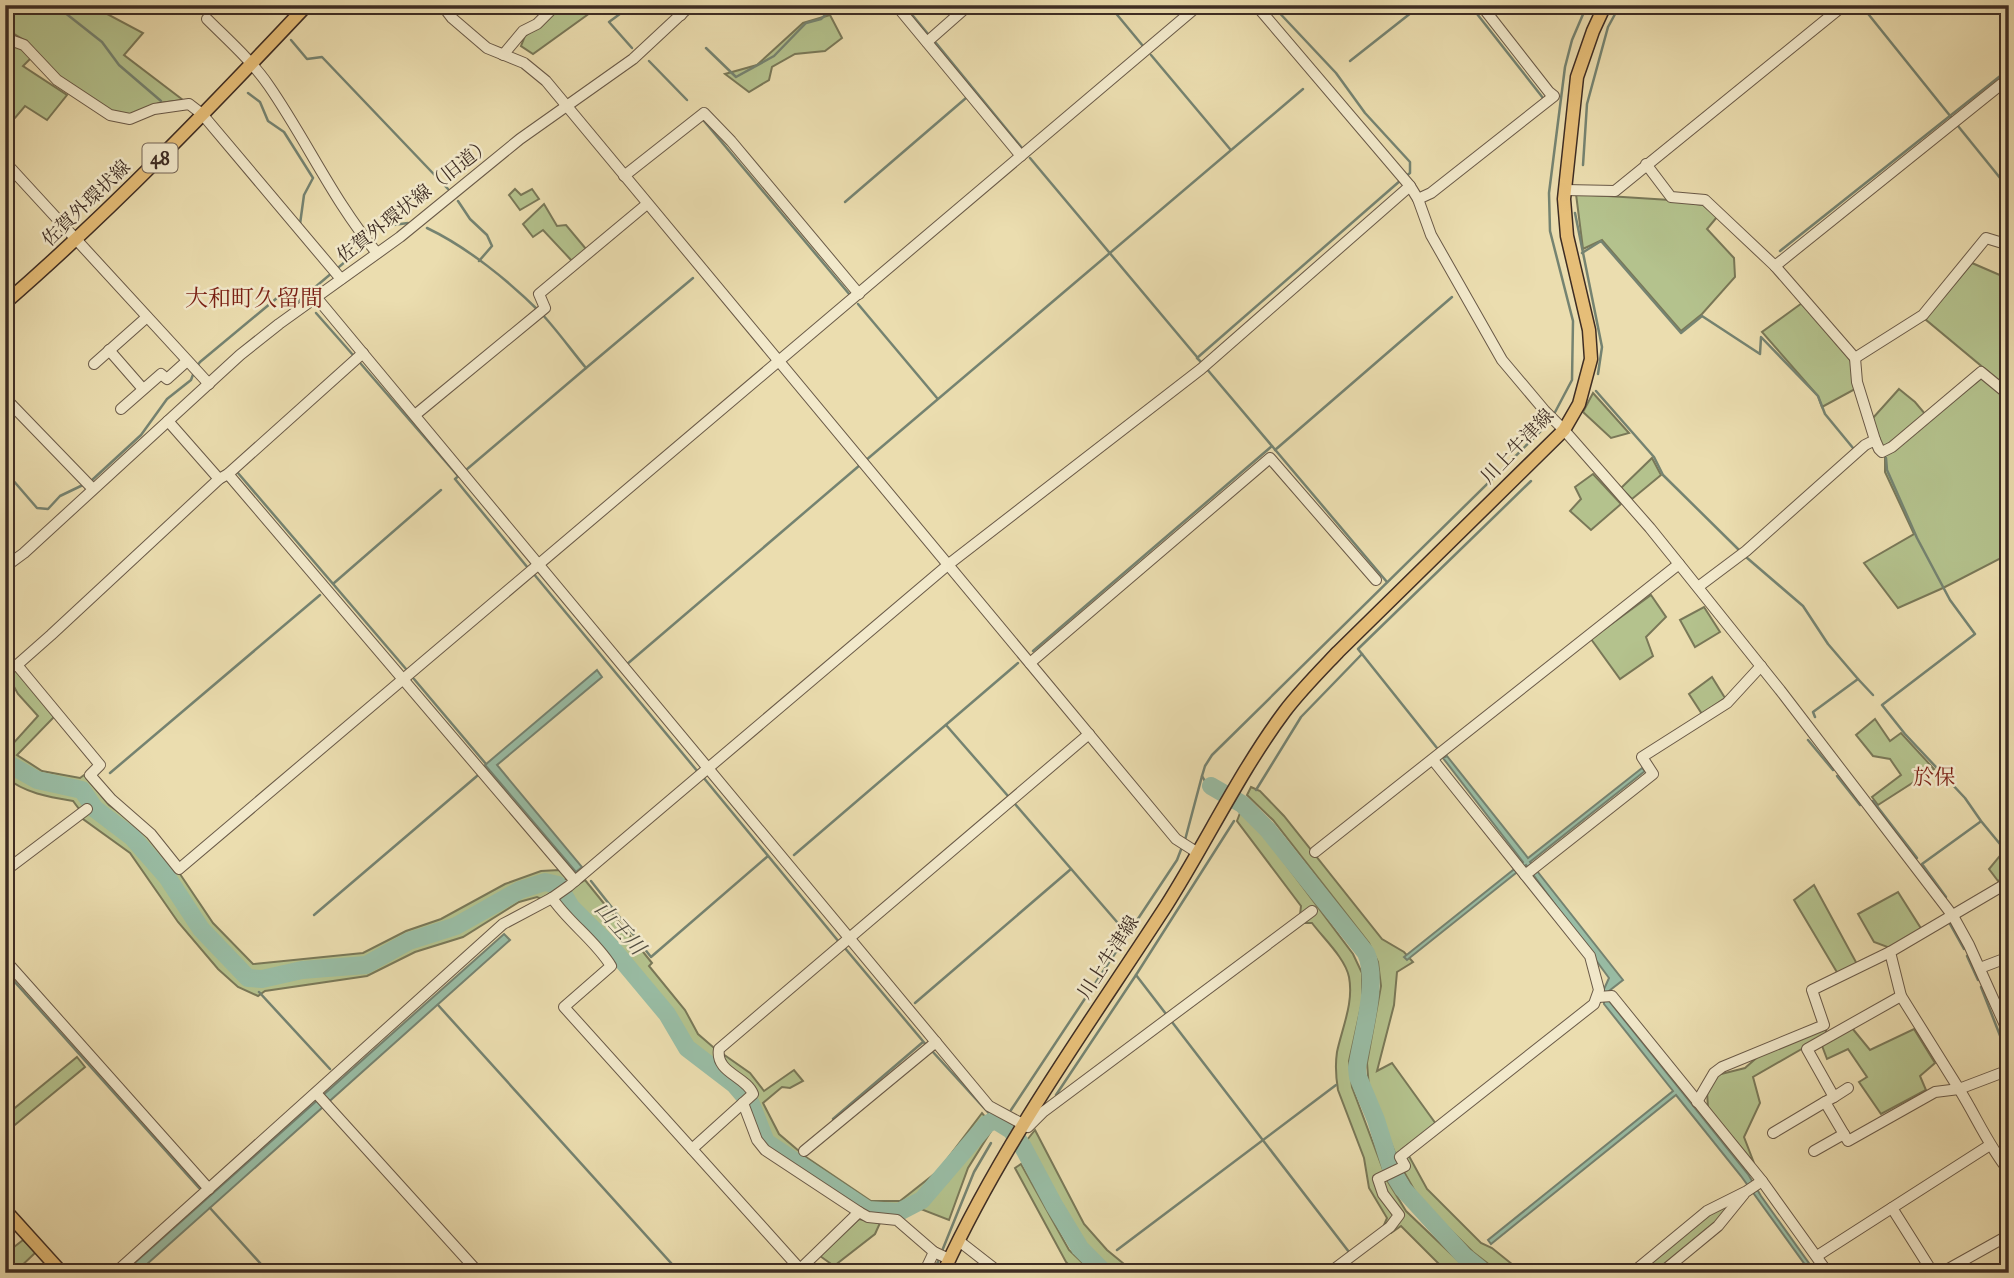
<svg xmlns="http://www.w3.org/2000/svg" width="2014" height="1278" font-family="'IM FELL Great Primer','Noto Serif JP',serif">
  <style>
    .green { fill: #b4c28d; stroke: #797858; stroke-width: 2 }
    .water { fill: #99bda5; stroke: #758371; stroke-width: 2 }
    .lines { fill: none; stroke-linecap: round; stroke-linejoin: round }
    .stream { stroke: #758371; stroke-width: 2.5 }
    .river { stroke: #99bda5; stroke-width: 18 }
    .minor-casing { stroke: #695947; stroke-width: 12 }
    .major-casing { stroke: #3e2d24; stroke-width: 15 }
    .minor { stroke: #f2e9cb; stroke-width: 10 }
    .major { stroke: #e6be78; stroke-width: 12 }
    .labels { text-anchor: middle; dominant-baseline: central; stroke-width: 5; stroke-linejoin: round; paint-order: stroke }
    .shield { fill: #f2e9cb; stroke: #746556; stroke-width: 2 }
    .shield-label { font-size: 18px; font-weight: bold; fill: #3e2d24 }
    .street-label { font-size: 19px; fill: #3e2d24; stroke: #f2e9cb }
    .neighbourhood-label { font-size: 21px; fill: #7a1f14; stroke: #f2e9cb }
    .water-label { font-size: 21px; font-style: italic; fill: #555144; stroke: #f2e9cb }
    .quarter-label { font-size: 23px; fill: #7a1f14; stroke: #f2e9cb }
  </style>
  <rect width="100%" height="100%" fill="#ebddaf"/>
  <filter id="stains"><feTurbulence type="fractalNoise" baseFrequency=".00286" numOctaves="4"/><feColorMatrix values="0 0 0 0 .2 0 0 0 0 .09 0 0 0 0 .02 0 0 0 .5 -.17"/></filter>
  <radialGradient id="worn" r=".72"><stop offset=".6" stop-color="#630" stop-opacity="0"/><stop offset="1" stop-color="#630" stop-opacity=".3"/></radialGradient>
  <g class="green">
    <path d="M5,5L96,8L143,33L124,55L183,100L159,103L130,116L109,111L58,77L24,40L14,34L5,32Z"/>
    <path d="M560,5H601L533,54L521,46L525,36L538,27Z"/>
    <path d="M830,15L842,38L825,51L795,54L772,67L769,80L749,92L725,74L757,65L803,23Z"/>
    <path d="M5,42L22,49L31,58L23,66L67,95L47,120L25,106L15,118L5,121Z"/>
    <path d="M515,189L521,195L532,189L539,199L520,210L509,195Z"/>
    <path d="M1576,194L1670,200L1703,205L1717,217L1707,229L1734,258L1735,277L1702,314L1681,331L1602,240L1583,249Z"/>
    <path d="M544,204L557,226L566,225L586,249L572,261L543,230L533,237L523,224Z"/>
    <path d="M1972,263L2009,279V389L1925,319Z"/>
    <path d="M1802,303L1852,362L1857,388L1822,407L1818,396L1762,332Z"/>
    <path d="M1982,378L2009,400V554L1943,588L1898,608L1864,563L1914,534L1885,472V455Z"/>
    <path d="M1899,389L1915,402L1926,415L1884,447L1879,442L1872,419Z"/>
    <path d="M1593,393L1629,433L1611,438L1583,412Z"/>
    <path d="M1652,458L1661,475L1632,499L1621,488Z"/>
    <path d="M1593,474L1621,504L1591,530L1570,511L1581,499L1575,487Z"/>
    <path d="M1651,595L1666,617L1646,637L1653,656L1620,679L1591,639Z"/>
    <path d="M1704,607L1720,632L1695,647L1680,620Z"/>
    <path d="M16,669L54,717L17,755L42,771L80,778L84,775L109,805L147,833L180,874L213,923L253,964L363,953L406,931L441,919L505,884L541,871L559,870L567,878L562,882L544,877L511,888L455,921L410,936L367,961L303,966L260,974L247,972L205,927L169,872L141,838L101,808L85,788L40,778L5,757V744L10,747L38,716L18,694L7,674Z"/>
    <path d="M1712,677L1725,698L1702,714L1689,694Z"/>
    <path d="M1875,719L1890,741L1901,733L1934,769L1878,805L1872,797L1901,775L1890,759L1873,756L1856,735Z"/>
    <path d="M5,765L29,782L78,792L100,818L130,841L160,875L195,928L244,979L256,983L301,973L366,967L408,947L457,930L521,892L544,887L555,890L541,899L537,897L519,902L463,937L415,952L367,976L265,991L258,996L238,987L218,969L178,922L130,853L83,819L79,809L73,801C48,797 25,793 5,777Z"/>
    <path d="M1251,787L1260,791L1284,816L1382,939L1404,952L1413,962L1397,972L1394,1005L1377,1071L1392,1063L1436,1124L1402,1149L1409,1156L1427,1189L1481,1243L1492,1248L1523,1273H1500L1473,1252L1420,1200L1399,1163L1369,1088L1367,1063L1381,986L1378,962L1369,943L1273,820L1247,795Z"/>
    <path d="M1240,813L1257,826L1353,954L1362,973V1002L1349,1061L1352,1087L1387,1180L1406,1211L1471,1273H1448L1401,1226L1391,1233L1384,1225L1387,1218L1369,1188L1364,1158L1338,1090C1336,1078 1335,1065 1337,1052C1342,1028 1354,1003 1349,977C1345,958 1324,939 1312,923H1303L1300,915L1301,906L1237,821Z"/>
    <path d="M2003,852L2009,860V874L1998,881L1989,869Z"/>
    <path d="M585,880L652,963L649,966L685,1010L698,1034L713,1047L750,1073L764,1091L794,1070L803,1081L790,1088L782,1087L763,1103L779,1134L806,1157L871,1201H900L938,1171L982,1113L987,1119L928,1188L901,1207L869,1206L769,1140L756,1106L747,1090L688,1044L670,1013L612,942L574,904L568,891Z"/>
    <path d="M1814,885L1857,964L1838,974L1794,900Z"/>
    <path d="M1898,892L1922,930L1890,948L1874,942L1858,914Z"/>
    <path d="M1826,1028V1035L1753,1077L1760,1103L1744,1137L1754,1163L1708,1108L1707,1092L1717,1075L1745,1068L1762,1053Z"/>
    <path d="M1852,1028L1870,1050L1914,1029L1935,1063L1920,1076L1926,1090L1881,1114L1859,1082L1867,1077L1848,1049L1827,1059L1821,1043Z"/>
    <path d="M77,1057L85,1067L10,1129L5,1124V1116Z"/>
    <path d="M987,1128H993L968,1168L949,1220L918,1208L948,1181Z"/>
    <path d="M1035,1130L1084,1224L1107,1250L1135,1273H1114L1091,1252L1077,1233L1027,1140Z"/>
    <path d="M1021,1164L1069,1250L1093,1273H1077L1066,1262L1015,1168Z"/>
    <path d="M1732,1202L1717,1223L1656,1273H1636L1709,1213Z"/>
    <path d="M859,1219L880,1223L875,1234L834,1266L820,1256Z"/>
    <path d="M23,1240L36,1252L14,1273H5V1254Z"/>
  </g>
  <g class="water">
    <path d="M597,670L602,677L497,765L582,867L576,872L485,765Z"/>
    <path d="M1447,756L1528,858L1642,768L1645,771L1530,862L1623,980L1609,991V1001L1748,1174L1761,1196L1816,1273H1811L1741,1176L1676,1095L1491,1244L1488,1240L1673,1091L1604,1004V989L1609,978L1526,865L1407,960L1404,957L1523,862L1443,758Z"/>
    <path d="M504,934L510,940L137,1273H133L129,1268Z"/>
  </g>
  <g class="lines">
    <g class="stream">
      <path d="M46,5L64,12L102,42L119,65L161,101"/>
      <path d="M282,5L284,12"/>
      <path d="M632,5L609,22L632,48"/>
      <path d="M904,5L928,34"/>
      <path d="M1109,5L1143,46"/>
      <path d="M1272,5L1336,73L1365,113L1410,162V173L1406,176"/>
      <path d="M1470,5L1543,98"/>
      <path d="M1861,5L1951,117"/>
      <path d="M291,40L307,59L322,57L448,189"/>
      <path d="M936,43L1022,148"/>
      <path d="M706,48L736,77L774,56L806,23L821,19L836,5"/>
      <path d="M1151,55L1230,149"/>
      <path d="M649,61L687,100"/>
      <path d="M1350,61L1421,5"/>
      <path d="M248,93L260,102L268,121L284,132L313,178L304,195L300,224"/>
      <path d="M704,121L850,295"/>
      <path d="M1958,126L2009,189"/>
      <path d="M1030,158L1197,357"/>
      <path d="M1583,165L1587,104L1608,27L1620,5"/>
      <path d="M458,201L470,219L487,235L492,246L479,261"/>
      <path d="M845,202L966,98"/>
      <path d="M1575,213L1602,347L1598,374"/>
      <path d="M427,228C467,247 509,281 541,313C557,330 571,350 586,368L466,470"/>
      <path d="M1780,251L2009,69"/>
      <path d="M1582,253L1601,241L1681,333L1702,316L1760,354L1761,337L1818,396L1825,414L1853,448"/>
      <path d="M858,304L937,398"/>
      <path d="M316,313L353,355"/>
      <path d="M1202,363L1197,358L1401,180"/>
      <path d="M361,364L458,476"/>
      <path d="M197,366L200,362L277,298H284L294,305L359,250L378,227L408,223"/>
      <path d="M586,368L693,278"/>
      <path d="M1206,368L1387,582"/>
      <path d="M1596,391L1654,457L1663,475L1739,550"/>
      <path d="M1553,416L1572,380L1573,321L1550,231L1549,193L1565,67L1572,40L1587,5"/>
      <path d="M1275,450L1452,297"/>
      <path d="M1886,458L1887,470L1917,538L1950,600L1975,634L1882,705L1905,734L1965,798L1981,821L2009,855"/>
      <path d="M865,461L1303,89"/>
      <path d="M5,471L37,508L48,509L60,496L85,484"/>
      <path d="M238,473L406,669"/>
      <path d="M461,474L455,479L528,568"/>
      <path d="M91,481L141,435L167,399L191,380L194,372"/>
      <path d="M1746,557L1803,606L1828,644L1858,679L1813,712L1815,717"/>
      <path d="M533,573L698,772"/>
      <path d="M334,583L441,490"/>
      <path d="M1033,651L1272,446"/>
      <path d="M626,665L860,465"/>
      <path d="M414,679L486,764"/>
      <path d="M1858,679L1873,695"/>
      <path d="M946,725L1008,796"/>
      <path d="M1808,740L1833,770"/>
      <path d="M1437,748L1358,649L1531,481"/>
      <path d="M110,773L320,595"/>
      <path d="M1837,776L1860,805"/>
      <path d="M703,777L839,942"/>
      <path d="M1211,786L1206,783L1202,776L1205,766L1212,755L1550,422"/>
      <path d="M1256,790L1301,717L1362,654"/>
      <path d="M1873,801L1917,858"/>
      <path d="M1015,804L1117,922"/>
      <path d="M1185,840L1202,776"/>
      <path d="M794,855L1018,663"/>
      <path d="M591,881L651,957L768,856"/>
      <path d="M1946,897L1922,864L1980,822"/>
      <path d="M314,915L477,776"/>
      <path d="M1950,924L1964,949"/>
      <path d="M844,947L927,1046"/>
      <path d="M1967,956L1978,980"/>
      <path d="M5,971L199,1188"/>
      <path d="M1136,975L1166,1014"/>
      <path d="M1981,987L2008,1056"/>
      <path d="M259,992L330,1069"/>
      <path d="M915,1003L1071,869"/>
      <path d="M438,1005L680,1273"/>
      <path d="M1172,1022L1349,1252"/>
      <path d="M932,1051L995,1120"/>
      <path d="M1056,1095L1136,975L1234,821"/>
      <path d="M1011,1110L1177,860L1182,847"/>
      <path d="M833,1119L923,1042"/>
      <path d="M210,1208L269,1273"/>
      <path d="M1117,1250L1336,1085"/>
      <path d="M942,1251L974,1172L991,1143"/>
      <path d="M933,1273L940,1257"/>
    </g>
    <g class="river">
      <path d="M5,762L37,780L82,790L95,809L132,837L167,877L201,929L248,978L262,979L302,970L366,965L409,941L456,926L520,890L545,882L558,885L571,907L611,947L667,1014L687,1048L734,1084L751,1104L766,1142L868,1210L899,1212L922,1200L987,1124L995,1120L1011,1130L1023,1147L1054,1205L1080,1248L1105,1273"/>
      <path d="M1211,786L1242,804L1268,830L1366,953C1379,982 1362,1036 1357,1068L1358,1077L1376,1120L1392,1171L1403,1189L1464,1256L1485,1273"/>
    </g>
    <g class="minor-casing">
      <g id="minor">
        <path d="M442,5L452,18L487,48L524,63L546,81L1176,839L1198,853"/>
        <path d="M673,5L681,15"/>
        <path d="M896,5L1021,156"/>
        <path d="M1256,5L1410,186L1418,199L1431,235L1502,360L1545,411L1564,430L1650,528L1679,564L1780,690L1953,916L1969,945L2009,1034"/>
        <path d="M207,19C228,40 252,61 269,86C307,141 334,202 377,253"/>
        <path d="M5,38L24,45L57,80L110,115L130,119L154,109L189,104L202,114L341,279"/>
        <path d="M927,42L969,5"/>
        <path d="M503,55L523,31L537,24L556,5"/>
        <path d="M5,162L209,384"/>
        <path d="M1646,164L1671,197L1705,200L1775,266L2009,78"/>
        <path d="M624,176L704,113L731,141L859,294"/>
        <path d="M1565,190L1615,191L1844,5"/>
        <path d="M1418,199L1431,193L1554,96L1549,92L1481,5"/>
        <path d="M1775,266L1855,358L1923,315L1986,238L2009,245"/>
        <path d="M316,297L989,1106L1028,1127L1043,1112L1312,911"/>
        <path d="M109,350L143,389"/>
        <path d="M1855,358L1857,382L1875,440"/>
        <path d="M94,364L147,317"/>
        <path d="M5,398L93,489"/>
        <path d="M121,409L161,374L167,379L187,361"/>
        <path d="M415,415L545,308L539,294L647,204"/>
        <path d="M168,421L219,479"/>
        <path d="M228,474L575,881"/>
        <path d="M5,567L24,553L240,355L279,324L400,237L520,139L633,59L691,5"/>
        <path d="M1698,587L1746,551L1865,445L1875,440L1879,449L1882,452L1892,447L1981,372L2009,395"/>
        <path d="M1030,663L1270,458L1376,580"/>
        <path d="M17,665L100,765L90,775L111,799L151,834L179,869L1199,5"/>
        <path d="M5,670L17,665L51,635L219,479L228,474L363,353"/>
        <path d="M1315,852L1679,564"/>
        <path d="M5,871L87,809"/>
        <path d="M1525,875L1653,774L1642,757L1727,703L1761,666"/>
        <path d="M2009,882L1890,952L1901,996L1959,1089L2009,1070"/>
        <path d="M552,898C569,923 595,940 611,966L564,1007L800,1269"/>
        <path d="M5,960L209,1189"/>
        <path d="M1980,968L2009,957"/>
        <path d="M1901,996L1807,1049L1834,1097L1825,1102L1848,1141L1935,1092L1959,1089C1976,1116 1989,1147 2009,1171"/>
        <path d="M1598,997L1612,996L1762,1181L1828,1273"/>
        <path d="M316,1093L479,1273"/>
        <path d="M1834,1097L1848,1088"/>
        <path d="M1697,1102L1714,1073L1722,1067L1824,1025L1812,990L1890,952"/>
        <path d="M743,1103L757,1140L765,1150L859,1212"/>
        <path d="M1773,1133L1825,1102"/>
        <path d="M692,1149L753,1094C746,1076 715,1073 719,1049L1089,734"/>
        <path d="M804,1151L936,1042"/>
        <path d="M1814,1151L1844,1134"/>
        <path d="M1892,1208L1933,1273"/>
        <path d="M959,1241L1000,1273"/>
        <path d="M1817,1256L1990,1145"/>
        <path d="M797,1272L859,1212L868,1217L897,1220L934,1252L949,1259"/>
        <path d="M115,1273L503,924L552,898L569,886L949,564L1201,369L1410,186"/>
        <path d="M924,1273L934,1252"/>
        <path d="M1329,1273L1390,1227L1399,1215L1383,1194L1378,1179L1405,1166L1400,1157L1594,1004L1599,990L1590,956L1433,760"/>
        <path d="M1632,1273L1707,1211L1747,1191L1762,1181"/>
        <path d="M1661,1273L1718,1226L1744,1194"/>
        <path d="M1941,1273L2009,1235"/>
      </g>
    </g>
    <g class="major-casing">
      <g id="major">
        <path d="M5,303C112,210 210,108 307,5"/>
        <path d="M5,1210L62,1273"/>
        <path d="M943,1273C1003,1142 1088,1026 1166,906C1206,843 1240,771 1285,711C1301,690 1320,671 1338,652L1564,430L1579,404L1591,359L1589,330L1567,236L1564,199L1577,77L1593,31L1605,5"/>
      </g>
    </g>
    <use href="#minor" class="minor"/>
    <use href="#major" class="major"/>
  </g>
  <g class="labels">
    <rect class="shield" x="142.5" y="143.5" width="35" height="29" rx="5"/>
    <g class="shield-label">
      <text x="160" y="158">48</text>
    </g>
    <g class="street-label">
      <text transform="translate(414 200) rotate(-38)">佐賀外環状線（旧道）</text>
      <text transform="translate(86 203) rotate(-44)">佐賀外環状線</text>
      <text transform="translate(1517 446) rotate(-46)">川上牛津線</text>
      <text transform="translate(1108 957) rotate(-57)">川上牛津線</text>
    </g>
    <g class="neighbourhood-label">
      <text x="1934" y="777">於保</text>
    </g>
    <g class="water-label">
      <text transform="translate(620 928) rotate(48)">山王川</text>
    </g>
    <g class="quarter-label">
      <text x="254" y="298">大和町久留間</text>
    </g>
  </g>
  <rect width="2014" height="1278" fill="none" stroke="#ebddaf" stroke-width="28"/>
  <rect x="7" y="7" width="2000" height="1264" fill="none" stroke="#3e2d24" stroke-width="3.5"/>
  <rect x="14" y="14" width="1986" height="1250" fill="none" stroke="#3e2d24" stroke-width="2"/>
  <rect width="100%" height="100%" filter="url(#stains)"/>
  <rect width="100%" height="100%" fill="url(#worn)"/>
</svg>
